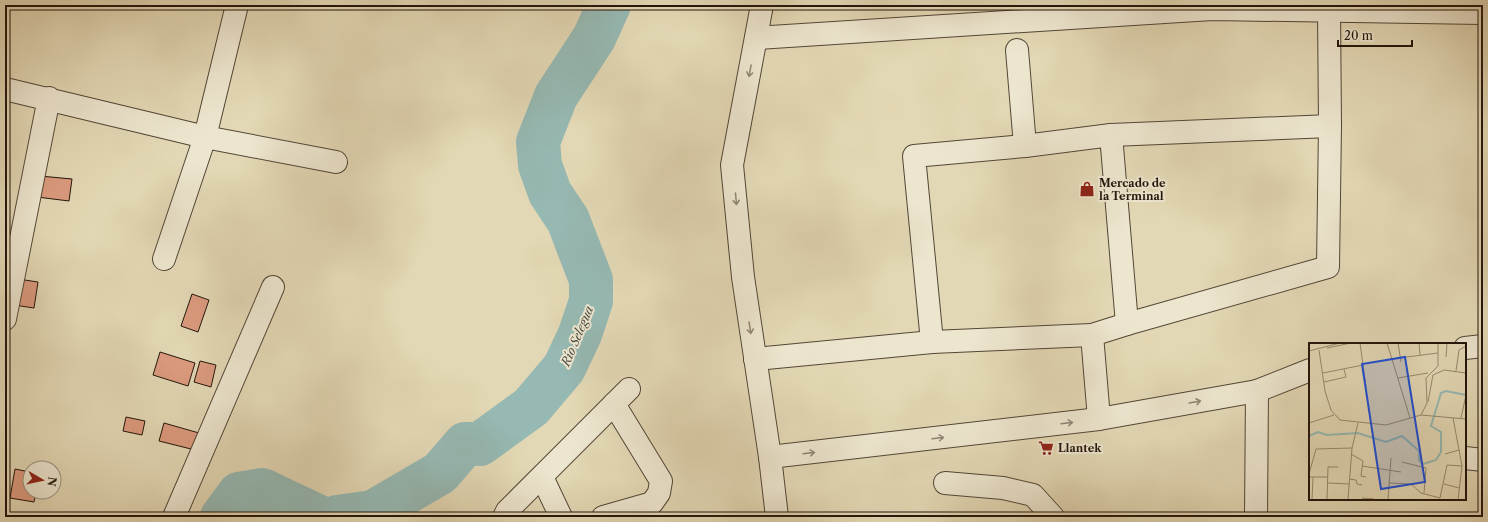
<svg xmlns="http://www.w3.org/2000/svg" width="1488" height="522" font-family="'Libre Caslon Text',serif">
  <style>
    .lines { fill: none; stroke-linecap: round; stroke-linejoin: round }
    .river { stroke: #96b9b3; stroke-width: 44 }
    .building { fill: #dc9b7f; stroke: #22150b }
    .minor-casing { stroke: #524636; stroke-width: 24 }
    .minor { stroke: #ede6cf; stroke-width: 22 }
    .oneway { stroke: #928877 }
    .labels { text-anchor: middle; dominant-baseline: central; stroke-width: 4; stroke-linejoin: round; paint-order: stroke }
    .poi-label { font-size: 11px; font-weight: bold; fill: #22150b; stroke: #ede6cf; text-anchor: start }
    .water-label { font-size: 12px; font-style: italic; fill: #4b4e46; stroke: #ede6cf }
    .inset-river { fill: none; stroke: #96b9b3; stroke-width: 2 }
    .inset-road { fill: none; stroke: #968a71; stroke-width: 1 }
    .view { fill: #1d4ed8; fill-opacity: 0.15; stroke: #1d4ed8; stroke-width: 2 }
    .inset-edge { fill: none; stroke: #22150b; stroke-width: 2 }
  </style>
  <rect width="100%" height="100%" fill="#e3d8b5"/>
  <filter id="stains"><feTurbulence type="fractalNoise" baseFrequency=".005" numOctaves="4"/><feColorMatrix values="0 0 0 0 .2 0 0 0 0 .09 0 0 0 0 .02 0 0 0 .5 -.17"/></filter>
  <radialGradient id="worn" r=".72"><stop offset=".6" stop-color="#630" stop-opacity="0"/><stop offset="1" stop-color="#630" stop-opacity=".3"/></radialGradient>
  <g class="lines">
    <g class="river">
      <path d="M222,517L239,494L262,490L319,517"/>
      <path d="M337,517L373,512L440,473L465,444H480L531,407L564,368L580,334L591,301V280L568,220L550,193L540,165L538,142L556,96L594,38L609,5"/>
    </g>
  </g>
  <g class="building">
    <path d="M40,176L72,179L69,201L37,197Z"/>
    <path d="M18,279L38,282L34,308L14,305Z"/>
    <path d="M192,294L209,300L198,332L181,326Z"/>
    <path d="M160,352L195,363L188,386L153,375Z"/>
    <path d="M200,361L216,365L211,387L194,382Z"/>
    <path d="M126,417L145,421L142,435L123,431Z"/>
    <path d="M164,423L199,433L195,450L159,441Z"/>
    <path d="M15,469L30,472V492H36L34,502L10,498Z"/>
  </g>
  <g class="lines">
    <g class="minor-casing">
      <g id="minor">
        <path d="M762,5L732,165L743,277L770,457L777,517"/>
        <path d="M756,38L1212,9L1483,13"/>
        <path d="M1017,50L1025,146L1111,135L1127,324L1092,335L1099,419"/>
        <path d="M5,89L205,137L336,162"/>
        <path d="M1111,135L1330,126L1329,10"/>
        <path d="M1025,146L914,156L932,342L1092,335"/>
        <path d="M164,259L205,137L237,5"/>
        <path d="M5,319L49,98"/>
        <path d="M1127,324L1328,267L1330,126"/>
        <path d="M1465,348L1483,346"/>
        <path d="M755,359L932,342"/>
        <path d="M770,457L1099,419L1257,391L1310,370"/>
        <path d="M1465,458L1483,460"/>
        <path d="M542,477L561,517"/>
        <path d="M945,483L1003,488L1033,495L1053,517"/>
        <path d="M174,517L273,287"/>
        <path d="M504,517L507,511L629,389"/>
        <path d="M603,517L652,503L659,493L661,481L614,404"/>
        <path d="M1256,517L1257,391"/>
      </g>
    </g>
    <use href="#minor" class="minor"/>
  </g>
  <defs><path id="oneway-shaft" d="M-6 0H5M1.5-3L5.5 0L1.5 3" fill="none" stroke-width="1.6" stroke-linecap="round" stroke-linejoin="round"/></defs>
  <g class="oneway">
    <use href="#oneway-shaft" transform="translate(750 71) rotate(100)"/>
    <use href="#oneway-shaft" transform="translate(736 199) rotate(85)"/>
    <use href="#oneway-shaft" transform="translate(750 328) rotate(81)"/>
    <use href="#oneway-shaft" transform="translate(1195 402) rotate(-10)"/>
    <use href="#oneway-shaft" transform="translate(1067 423) rotate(-7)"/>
    <use href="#oneway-shaft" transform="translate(938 438) rotate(-7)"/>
    <use href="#oneway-shaft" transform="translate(809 453) rotate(-7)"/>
  </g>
  <defs>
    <g id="shop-bare" transform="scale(1.2)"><path d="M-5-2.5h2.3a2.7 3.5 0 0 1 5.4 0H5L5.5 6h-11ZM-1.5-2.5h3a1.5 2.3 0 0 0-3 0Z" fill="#8f2418" stroke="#ede6cf" stroke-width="2.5" paint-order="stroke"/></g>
    <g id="supermarket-bare" transform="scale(1.2)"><path d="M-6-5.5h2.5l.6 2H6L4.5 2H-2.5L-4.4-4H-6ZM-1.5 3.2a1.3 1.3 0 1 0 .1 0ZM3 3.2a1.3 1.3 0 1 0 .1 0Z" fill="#8f2418" stroke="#ede6cf" stroke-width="2.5" paint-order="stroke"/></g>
  </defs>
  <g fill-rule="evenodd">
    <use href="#shop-bare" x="1087" y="189"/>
    <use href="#supermarket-bare" x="1046" y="448"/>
  </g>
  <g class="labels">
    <g class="poi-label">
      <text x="1099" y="183">Mercado de<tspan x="1099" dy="13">la Terminal</tspan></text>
      <text x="1058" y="448">Llantek</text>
    </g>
    <g class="water-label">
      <text transform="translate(577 336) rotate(-67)">Río Selegua</text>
    </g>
  </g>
  <g transform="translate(1309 343)">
    <rect width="157" height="157" fill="#e3d8b5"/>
    <path class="inset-river" d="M0,93L9,89L18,92L49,90L77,99L93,93L110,108V117L114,121L127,117L132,109V89L122,83L132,50L137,48L157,52"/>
    <path class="inset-road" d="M51,0L57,44M78,0L101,75M89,0L92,19M110,0L111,12M18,5L42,0M10,7L16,48L22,67L31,77L77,82L112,72L157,76M0,8L31,0M137,14L138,0M82,16L129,10M147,28L150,7L157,3M14,30L54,22M89,35L119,30M15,39L37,34L35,26M119,59L124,32L135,27L157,30M112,72L118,60L117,35L129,23V0M144,75L153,123L149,157M152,75L157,52M0,80L25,72M42,111L54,118L52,133L57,134M136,111L150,107M93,119L117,125L115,150M53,123L92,129M0,131L7,106L43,105M0,134H19M40,136L47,137L48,141L53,142M19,140L40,141M80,140L102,141L112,150L131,155L138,122L153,123M135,141L150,145M53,155L65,156M3,157L4,134M18,157L19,124H29M39,157L43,105L49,80M79,157L82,115"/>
    <path class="view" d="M96,14L116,139L72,146L53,21Z"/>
    <rect width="157" height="157" class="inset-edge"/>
  </g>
  <rect width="1488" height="522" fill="none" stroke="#e3d8b5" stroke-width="20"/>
  <rect x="6" y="6" width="1476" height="510" fill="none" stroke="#22150b" stroke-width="2"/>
  <rect x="10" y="10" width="1468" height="502" fill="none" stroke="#22150b"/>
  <g transform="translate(42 480) rotate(99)"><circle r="19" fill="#ede6cf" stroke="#9c9281"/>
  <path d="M0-3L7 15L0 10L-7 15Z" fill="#8f2418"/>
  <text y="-6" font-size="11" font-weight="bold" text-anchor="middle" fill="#22150b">N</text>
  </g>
  <path d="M1338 40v6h74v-6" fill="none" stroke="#22150b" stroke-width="2"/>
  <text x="1344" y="40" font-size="12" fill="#22150b" stroke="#ede6cf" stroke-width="3" paint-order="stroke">20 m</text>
  <rect width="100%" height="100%" filter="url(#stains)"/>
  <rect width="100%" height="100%" fill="url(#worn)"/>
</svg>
